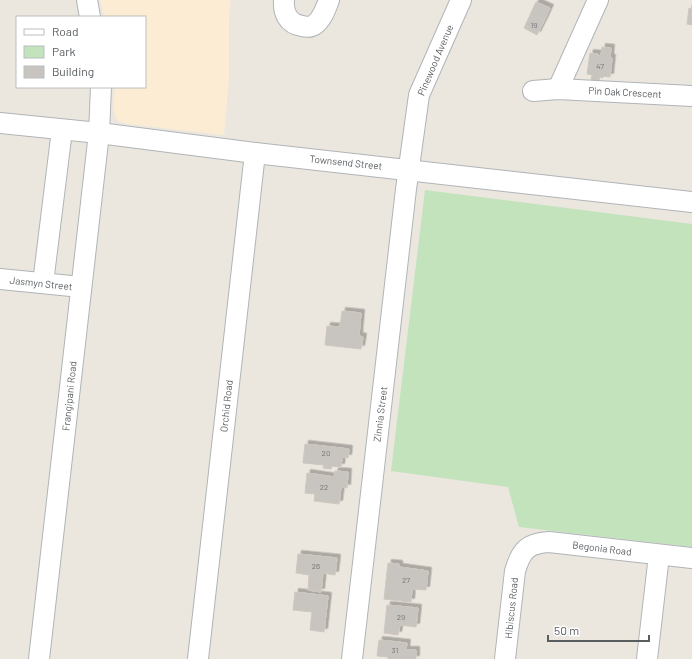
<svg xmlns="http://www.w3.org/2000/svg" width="692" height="659" font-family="Barlow,sans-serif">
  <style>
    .commercial { fill: #fcecd3 }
    .green { fill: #c2e3bc }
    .building { fill: #c8c4bf; stroke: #cfc7be; filter: url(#shadow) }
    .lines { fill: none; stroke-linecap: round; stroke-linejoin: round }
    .minor-casing { stroke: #b0b4b7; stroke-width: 22 }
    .minor { stroke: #fff; stroke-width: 20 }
    .labels { text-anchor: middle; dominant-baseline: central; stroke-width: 3.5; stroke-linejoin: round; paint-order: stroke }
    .number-label { font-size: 8px; fill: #747778 }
    .street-label { font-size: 10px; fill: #585d60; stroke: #fff }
  </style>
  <defs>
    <filter id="shadow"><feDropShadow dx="3.5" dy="-3.5" stdDeviation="0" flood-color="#0004"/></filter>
  </defs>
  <rect width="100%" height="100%" fill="#ebe7df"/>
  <path class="commercial" d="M100,0H231L229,18V78L224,135L127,124L120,122L116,119L113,109L115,87H145V17H104Z"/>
  <path class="green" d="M425,190L692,224V547L519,527L508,487L391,471Z"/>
  <g class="building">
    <path d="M536,2L550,8L544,21L530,15Z"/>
    <path d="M689,8L692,9V25L687,24Z"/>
    <path d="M530,15L544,21L537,35L524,28Z"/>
    <path d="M602,47L611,48L610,58H612L610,77L600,76L599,81L591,80L592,75L587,74L590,53L598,54V56H601Z"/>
    <path d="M342,311L361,313L359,336L363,337L361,349L325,345L327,326L340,327Z"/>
    <path d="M305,444L349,449L348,458L342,457L341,467L332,466L331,469L323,468L324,465L303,463Z"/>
    <path d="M335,471L348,472L347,488L341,487L339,504L314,501L315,494L305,493L307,473L334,477Z"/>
    <path d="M298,554L337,558L335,575L323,573L321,592L308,590L309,575L296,573Z"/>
    <path d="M388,563L399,564V567L428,571L426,590L412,589L411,602L384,599Z"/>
    <path d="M295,592L328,596L324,632L310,630L312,612L293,610Z"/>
    <path d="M387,605L418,608L416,627L400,625L398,635L384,633Z"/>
    <path d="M379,640L407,643L406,650H416V659H388V657L377,656Z"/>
  </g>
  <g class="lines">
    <g class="minor-casing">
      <g id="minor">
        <path d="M87,0L90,17"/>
        <path d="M284,0C283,13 288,24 302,26C306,27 311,27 314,25C322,20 326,8 329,0"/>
        <path d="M558,89L598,0"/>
        <path d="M533,91L558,89L692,96"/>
        <path d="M0,123L99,133L255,153L692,202"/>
        <path d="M0,279L81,287"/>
        <path d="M43,283L62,130"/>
        <path d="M39,659L99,133L101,87"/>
        <path d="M198,659L255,153"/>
        <path d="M352,659L406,189L419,95L461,0"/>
        <path d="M505,659L515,571C521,551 527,543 549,542L692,558"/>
        <path d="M647,659L659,555"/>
      </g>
    </g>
    <use href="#minor" class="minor"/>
  </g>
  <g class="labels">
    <g class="number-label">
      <text x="534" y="25">19</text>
      <text x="600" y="66">47</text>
      <text x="326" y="453">20</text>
      <text x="324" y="487">22</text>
      <text x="316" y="566">26</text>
      <text x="406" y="580">27</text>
      <text x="401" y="617">29</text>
      <text x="395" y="650">31</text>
    </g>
    <g class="street-label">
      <text transform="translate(435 60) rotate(-67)">Pinewood Avenue</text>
      <text transform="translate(625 92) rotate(3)">Pin Oak Crescent</text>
      <text transform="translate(346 162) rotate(6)">Townsend Street</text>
      <text transform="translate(41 283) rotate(6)">Jasmyn Street</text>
      <text transform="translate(69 396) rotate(-84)">Frangipani Road</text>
      <text transform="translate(226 406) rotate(-84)">Orchid Road</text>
      <text transform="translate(380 414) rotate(-83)">Zinnia Street</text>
      <text transform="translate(602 548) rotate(7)">Begonia Road</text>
      <text transform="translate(511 608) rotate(-84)">Hibiscus Road</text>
    </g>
  </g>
  <rect x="16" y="16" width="130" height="72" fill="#ffffff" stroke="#bcbebf"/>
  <rect x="24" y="29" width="20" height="6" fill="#ffffff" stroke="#bcbebf"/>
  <text x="52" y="36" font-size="12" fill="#585d60">Road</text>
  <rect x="24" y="46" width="20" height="12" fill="#c2e3bc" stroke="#bcbebf"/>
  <text x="52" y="56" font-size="12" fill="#585d60">Park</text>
  <rect x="24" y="66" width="20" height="12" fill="#c8c4bf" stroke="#bcbebf"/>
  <text x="52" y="76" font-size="12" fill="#585d60">Building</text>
  <path d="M548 635v6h101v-6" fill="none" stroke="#585d60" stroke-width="2"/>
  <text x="554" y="635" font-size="12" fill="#585d60" stroke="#ffffff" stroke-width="3" paint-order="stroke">50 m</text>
</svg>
